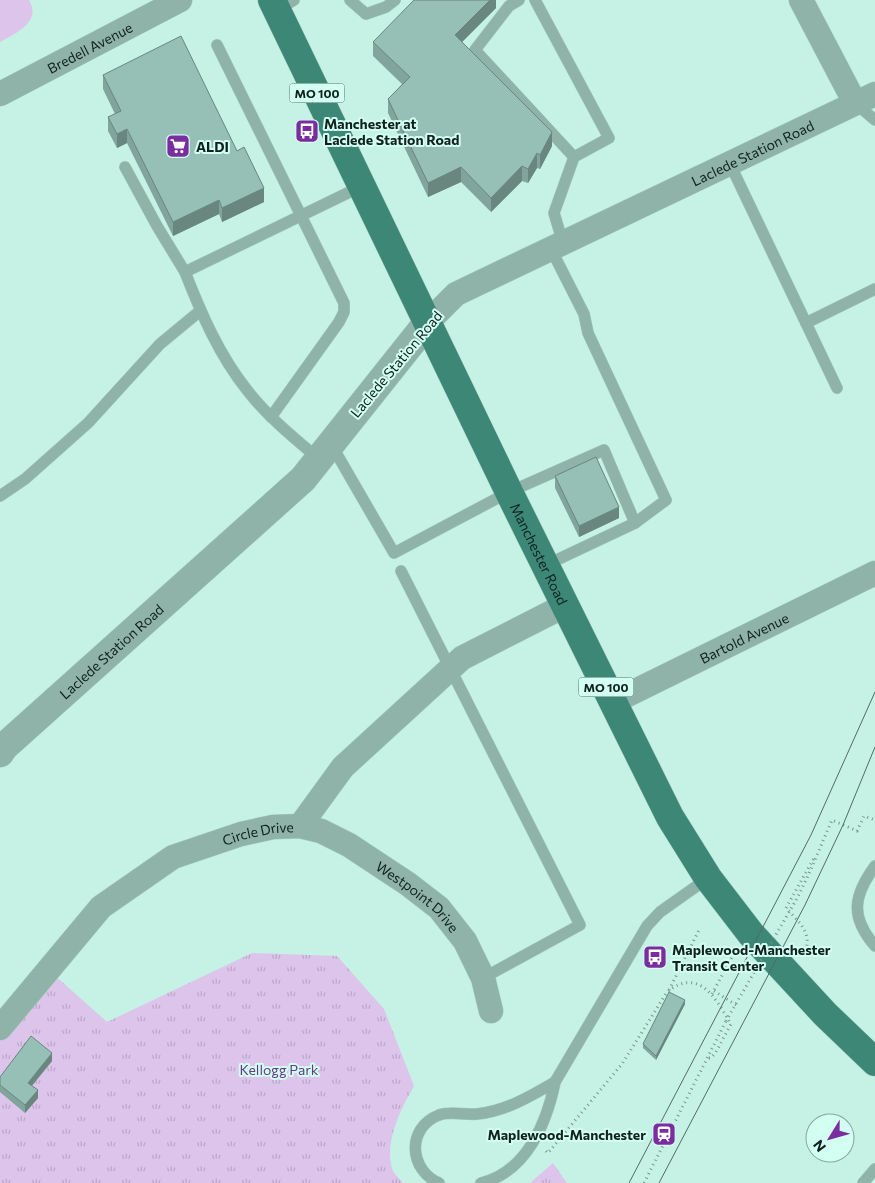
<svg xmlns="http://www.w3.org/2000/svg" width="875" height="1183" font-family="Commissioner,sans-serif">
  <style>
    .grass { fill: #dcc4eb }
    .park { fill: url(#park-tufts) }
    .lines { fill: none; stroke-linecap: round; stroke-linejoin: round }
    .service-casing { stroke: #a5ccc1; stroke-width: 12 }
    .minor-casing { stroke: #a5ccc1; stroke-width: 25 }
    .tertiary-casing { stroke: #a5ccc1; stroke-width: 29 }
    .primary-casing { stroke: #a5ccc1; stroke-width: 29 }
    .path { stroke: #77968e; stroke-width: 3; stroke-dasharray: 1 4; stroke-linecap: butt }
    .service { stroke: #8fb3a9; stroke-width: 11 }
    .minor { stroke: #8fb3a9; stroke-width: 24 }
    .tertiary { stroke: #8fb3a9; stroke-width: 28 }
    .primary { stroke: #3d8777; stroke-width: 28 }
    .tram { stroke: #526c65; stroke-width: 1 }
    .path-bridge { stroke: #77968e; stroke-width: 3; stroke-dasharray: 1 4; stroke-linecap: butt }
    .wall { fill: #81a59c }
    .shaded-wall { fill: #69867f }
    .building { fill: #96c0b5; stroke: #69867f }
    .labels { text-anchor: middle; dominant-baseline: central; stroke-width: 4; stroke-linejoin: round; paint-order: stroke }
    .shield { fill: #d3fff3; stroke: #4b645e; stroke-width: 1 }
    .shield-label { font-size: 12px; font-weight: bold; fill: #11221e }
    .street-label { font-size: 14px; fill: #11221e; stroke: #d3fff3 }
    .poi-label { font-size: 14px; font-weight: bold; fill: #11221e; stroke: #d3fff3; text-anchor: start }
    .park-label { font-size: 14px; fill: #66387f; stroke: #d3fff3 }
  </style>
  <defs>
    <pattern id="park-tufts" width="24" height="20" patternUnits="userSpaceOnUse" patternTransform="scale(1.25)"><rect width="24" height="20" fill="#dcc4eb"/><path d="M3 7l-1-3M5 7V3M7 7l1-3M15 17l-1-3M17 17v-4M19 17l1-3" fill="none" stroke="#bca8c9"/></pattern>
  </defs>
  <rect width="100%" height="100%" fill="#c6f1e5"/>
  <path class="grass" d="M0,0H29C42,22 16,33 0,42Z"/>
  <g class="park">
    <path d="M252,953L337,956L384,1009L414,1086C401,1108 383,1144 393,1171C395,1175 400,1179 403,1183H0V1037L52,973L107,1022Z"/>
    <path d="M553,1163L567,1183H530Z"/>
  </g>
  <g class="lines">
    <g class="service-casing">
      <g id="service">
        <path d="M350,0L366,14L386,7L395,0"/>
        <path d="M519,0L509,6L475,50L574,157"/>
        <path d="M535,0L609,138L574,157L554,213L563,243"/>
        <path d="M277,10L294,0"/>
        <path d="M217,45L344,303V312L339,322L271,417"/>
        <path d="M855,103L875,120"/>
        <path d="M730,164L837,388"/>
        <path d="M125,167L157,226L185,272"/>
        <path d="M551,249L584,314L588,333L666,500L635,523"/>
        <path d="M806,323L875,289"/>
        <path d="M331,444L394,553L509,492L604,450L635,523L546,565"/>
        <path d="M319,459C294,438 267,416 247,390C219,355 201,313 185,272L362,186"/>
        <path d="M0,496L25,479L88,423L160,344L200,311"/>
        <path d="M401,571L580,925L483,978"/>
        <path d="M875,866C853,896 850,917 875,946"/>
        <path d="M439,1183C409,1170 406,1128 439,1115C450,1111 465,1115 477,1114C506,1111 531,1096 555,1082"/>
        <path d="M481,1183C527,1172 547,1122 555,1082L647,926L660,912L708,878"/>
        <path d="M863,1183L875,1169"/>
      </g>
    </g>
    <g class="minor-casing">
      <g id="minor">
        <path d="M801,0L855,103"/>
        <path id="s1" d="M0,94L180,0"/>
        <path id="s2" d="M428,322L456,294L875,94"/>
        <path id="s3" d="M613,702L875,573"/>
        <path d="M300,826L343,767L462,658L566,605"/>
        <path id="s4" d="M0,1028L101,907L173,857L241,834L273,827L300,826L321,831L349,845L408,884L439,908L465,941L483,978L491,1011"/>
      </g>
    </g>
    <g class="tertiary-casing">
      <g id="tertiary">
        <path id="s5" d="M0,753L4,747L303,479L428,322"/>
      </g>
    </g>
    <g class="primary-casing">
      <g id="primary">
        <path id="s6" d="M272,0L509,492L670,817L708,878L751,934L825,1014L875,1062"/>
      </g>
    </g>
    <g class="path">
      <path d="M796,900C810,874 820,847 832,820L857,831L864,816L875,820"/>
      <path d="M803,955C815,935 799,922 786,908L814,858"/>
      <path d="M669,990L700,928"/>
      <path d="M714,991L736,1005"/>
      <path d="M712,994L733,955"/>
      <path d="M546,1151L548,1153L622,1064L667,992C698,967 715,997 729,1021L731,1024L716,1052L711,1058H707"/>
      <path d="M644,1183L726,1021"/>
    </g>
    <use href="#service" class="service"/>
    <use href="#minor" class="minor"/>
    <use href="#tertiary" class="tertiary"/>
    <use href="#primary" class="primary"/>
    <g class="tram">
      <path d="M629,1183L811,835L875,692"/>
      <path d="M659,1183L805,905L843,825L875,747"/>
    </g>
    <path class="path-bridge" d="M726,1021L796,900"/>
  </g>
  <g class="wall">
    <path d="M496,0V8L462,42L552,146L540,169L537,168L528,183L522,181L491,212L461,182L428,197L388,113V99L402,84L373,56V42Z"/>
    <path d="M103,75L237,151L264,202L222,222L219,214L173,236L127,143L117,148L108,131V117L115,114L103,89Z"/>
    <path d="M555,476L619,518L579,537L555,488Z"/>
    <path d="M685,1004L656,1060L643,1048V1044Z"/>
    <path d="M52,1061L32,1086L38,1098L25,1113L0,1092V1077Z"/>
  </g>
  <g class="shaded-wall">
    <path d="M490,0H496V8L455,49V35Z"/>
    <path d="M127,129V143L117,148V134Z"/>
    <path d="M552,132V146L540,169V155Z"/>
    <path d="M537,153V168L528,183V169Z"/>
    <path d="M522,166V181L491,212V198Z"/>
    <path d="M461,167V182L428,197V183Z"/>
    <path d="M264,188V202L222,222V208Z"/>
    <path d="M219,200V214L173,236V222Z"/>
    <path d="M619,507V518L579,537V526Z"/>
    <path d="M685,1000V1004L656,1060V1056Z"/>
    <path d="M52,1053V1061L28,1090V1083Z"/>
    <path d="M38,1090V1098L25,1113V1105Z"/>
  </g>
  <g class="building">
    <path d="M414,0H490L455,35L552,132L540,155L537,153L528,169L522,166L491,198L461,167L428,183L388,99L410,77L373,42Z"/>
    <path d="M181,36L237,151L244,147L264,188L222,208L219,200L173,222L127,129L117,134L108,117L121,111L103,75Z"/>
    <path d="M596,457L619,507L579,526L555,476Z"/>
    <path d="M669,992L685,1000L656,1056L643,1044Z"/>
    <path d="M31,1036L52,1053L28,1083L38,1090L25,1105L0,1085V1077Z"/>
  </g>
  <defs>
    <g id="bus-square" transform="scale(1.25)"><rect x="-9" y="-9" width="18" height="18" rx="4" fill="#7a2d9f" stroke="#d3fff3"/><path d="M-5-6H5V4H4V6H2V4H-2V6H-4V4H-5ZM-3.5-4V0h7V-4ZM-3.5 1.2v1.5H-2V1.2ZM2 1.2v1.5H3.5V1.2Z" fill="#fff"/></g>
    <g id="supermarket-square" transform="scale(1.25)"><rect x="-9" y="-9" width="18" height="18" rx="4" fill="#7a2d9f" stroke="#d3fff3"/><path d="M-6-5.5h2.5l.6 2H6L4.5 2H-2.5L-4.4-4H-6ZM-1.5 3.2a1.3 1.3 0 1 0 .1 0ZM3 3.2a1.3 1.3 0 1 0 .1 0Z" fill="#fff"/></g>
    <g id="station-square" transform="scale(1.25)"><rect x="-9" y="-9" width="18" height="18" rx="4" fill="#7a2d9f" stroke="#d3fff3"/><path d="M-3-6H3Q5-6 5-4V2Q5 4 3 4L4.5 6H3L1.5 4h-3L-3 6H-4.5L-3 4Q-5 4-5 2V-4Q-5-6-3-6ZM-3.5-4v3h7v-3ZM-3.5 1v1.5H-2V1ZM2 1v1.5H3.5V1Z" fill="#fff"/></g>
  </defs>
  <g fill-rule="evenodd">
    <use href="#bus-square" x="307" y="131"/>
    <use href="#supermarket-square" x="178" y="146"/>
    <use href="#bus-square" x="655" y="957"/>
    <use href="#station-square" x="664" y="1134"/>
  </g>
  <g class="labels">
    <g class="shield">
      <rect x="289.5" y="83.5" width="55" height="19" rx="4"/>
      <rect x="578.5" y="677.5" width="55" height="19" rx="4"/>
    </g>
    <g class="shield-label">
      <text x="317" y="93">MO 100</text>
      <text x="606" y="687">MO 100</text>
    </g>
    <g class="street-label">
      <text stroke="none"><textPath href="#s1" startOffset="101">Bredell Avenue</textPath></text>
      <text stroke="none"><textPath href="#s2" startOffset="368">Laclede Station Road</textPath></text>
      <text transform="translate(396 364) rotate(-50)">Laclede Station Road</text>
      <text stroke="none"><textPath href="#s6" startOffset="615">Manchester Road</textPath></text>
      <text stroke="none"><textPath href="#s3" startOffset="146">Bartold Avenue</textPath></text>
      <text stroke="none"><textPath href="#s5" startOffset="151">Laclede Station Road</textPath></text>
      <text stroke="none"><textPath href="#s4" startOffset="334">Circle Drive</textPath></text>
      <text stroke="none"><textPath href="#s4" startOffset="516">Westpoint Drive</textPath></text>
    </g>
    <g class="poi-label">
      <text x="324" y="123">Manchester at<tspan x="324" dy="16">Laclede Station Road</tspan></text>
      <text x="196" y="146">ALDI</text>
      <text x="672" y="949">Maplewood-Manchester<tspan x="672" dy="16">Transit Center</tspan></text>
      <text x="646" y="1134" text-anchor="end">Maplewood-Manchester</text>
    </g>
    <g class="park-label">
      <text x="279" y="1069">Kellogg Park</text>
    </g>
  </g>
  <g transform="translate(830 1138) rotate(233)"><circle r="24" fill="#d3fff3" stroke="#85a79e"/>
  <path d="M0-4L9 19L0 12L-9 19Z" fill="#7a2d9f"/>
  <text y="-8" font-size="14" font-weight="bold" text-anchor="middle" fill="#11221e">N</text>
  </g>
</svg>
